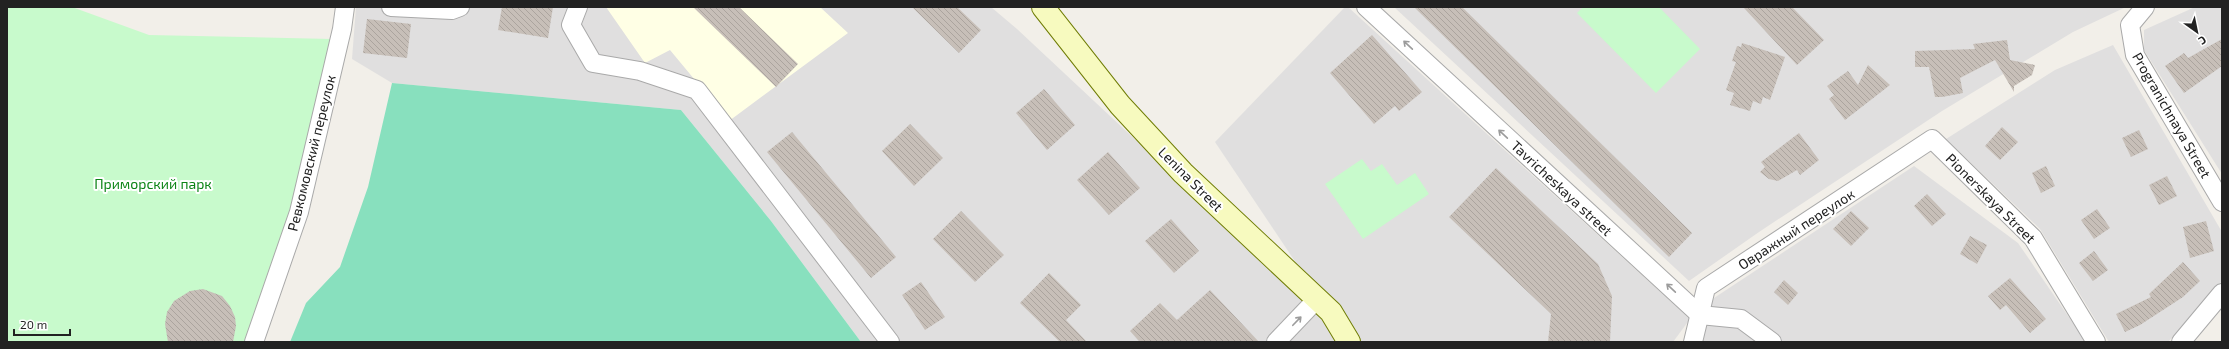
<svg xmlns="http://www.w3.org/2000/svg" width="2229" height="349" font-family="'Exo 2',sans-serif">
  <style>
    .residential { fill: #e0dfdf }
    .education { fill: #ffffe5 }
    .park { fill: #c8facc }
    .pitch { fill: #88e0be }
    .building { fill: url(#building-back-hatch) }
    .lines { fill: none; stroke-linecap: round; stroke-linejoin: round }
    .street-casing { stroke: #a9a9a9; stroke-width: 20 }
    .secondary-casing { stroke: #707d05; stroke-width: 24 }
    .street { stroke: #fff; stroke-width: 18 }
    .secondary { stroke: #f7fabf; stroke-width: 22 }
    .oneway { stroke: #9c9c9c }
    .labels { text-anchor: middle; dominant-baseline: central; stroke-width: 4; stroke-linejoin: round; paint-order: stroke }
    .street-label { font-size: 14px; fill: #222; stroke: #fff }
    .park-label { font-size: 14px; fill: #0c8416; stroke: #fff }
  </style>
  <defs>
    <pattern id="building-back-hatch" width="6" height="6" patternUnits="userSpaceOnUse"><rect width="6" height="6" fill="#c7bfb8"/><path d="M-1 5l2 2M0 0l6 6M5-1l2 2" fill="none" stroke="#aba49e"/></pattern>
  </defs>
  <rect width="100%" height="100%" fill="#f2efe9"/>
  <g class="residential">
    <path d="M356,7H991L1017,29L1326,318L1338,342H861L771,221L681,110L392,83L352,59Z"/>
    <path d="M1345,7H1348L1690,319L1673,342H1349L1215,142Z"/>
    <path d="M1394,7H2126L2073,32L1942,111L1759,232L1689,281Z"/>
    <path d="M2195,7H2222V174L2144,50V30Z"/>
    <path d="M2113,45L2222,232V281L2168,342H2109L2040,229L1946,139L2055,70Z"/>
    <path d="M1914,166L2018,243L2086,342H1687L1714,298Z"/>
  </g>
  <path class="education" d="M606,7H820L848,33L729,121L670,50L645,63Z"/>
  <g class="park">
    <path d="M7,7H72L149,35L332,39L299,212L249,342H7Z"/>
    <path d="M1583,7H1659L1700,49L1656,93L1577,13Z"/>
    <path d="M1362,159L1371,171L1382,164L1397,185L1415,173L1429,194L1363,239L1325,184Z"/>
  </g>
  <path class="pitch" d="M392,83L681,110L771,221L861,342H290L306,303L340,267L368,187Z"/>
  <g class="building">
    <path d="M502,7H553L548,38L498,30Z"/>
    <path d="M693,7H739L798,64L776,87Z"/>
    <path d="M912,7H957L981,30L959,53Z"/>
    <path d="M1414,7H1462L1692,233L1669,257Z"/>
    <path d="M1743,7H1792L1824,40L1797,65Z"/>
    <path d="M367,19L411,24L407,58L363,53Z"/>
    <path d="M1372,35L1422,92L1399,111L1395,106L1374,124L1330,73Z"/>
    <path d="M2222,39V66L2184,93L2165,66L2184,53L2188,58Z"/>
    <path d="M2007,40L2010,60L2035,65L2032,75L2014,86V92L1995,60L1960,78L1963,93L1942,97H1935L1929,67H1915V51L1975,49L1973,44Z"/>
    <path d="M1742,43L1785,57L1770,100L1763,97L1761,104L1753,101L1750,111L1730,105L1734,93L1726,90L1736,62L1732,61L1737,46L1741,47Z"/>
    <path d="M1868,65L1890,85L1845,120L1829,99L1834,95L1827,86L1848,71L1858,85Z"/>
    <path d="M1044,89L1075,125L1047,150L1016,113Z"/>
    <path d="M910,124L943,158L914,186L882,151Z"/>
    <path d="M2002,127L2018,142L2000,160L1985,146Z"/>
    <path d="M2139,130L2148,149L2131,157L2122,138Z"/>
    <path d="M792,132L896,257L871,278L767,152Z"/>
    <path d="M1799,133L1819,160L1800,175L1797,170L1778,181L1769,179L1760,172L1765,167L1761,162Z"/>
    <path d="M1108,152L1140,188L1109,215L1077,180Z"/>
    <path d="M2046,166L2055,186L2041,193L2032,173Z"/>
    <path d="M1496,168L1598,264L1612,296L1610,342H1548L1551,314L1449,217Z"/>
    <path d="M2167,176L2177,196L2159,205L2149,185Z"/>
    <path d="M1927,194L1946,214L1932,226L1914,206Z"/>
    <path d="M2097,209L2110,228L2094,239L2081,220Z"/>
    <path d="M961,211L1004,255L975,282L933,239Z"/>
    <path d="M1851,211L1869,228L1851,246L1833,229Z"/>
    <path d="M1171,219L1199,251L1174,273L1145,241Z"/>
    <path d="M2206,221L2214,251L2190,258L2183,227Z"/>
    <path d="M1970,236L1987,245L1977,264L1960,254Z"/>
    <path d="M2094,251L2108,270L2093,281L2079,263Z"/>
    <path d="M2183,262L2200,281L2183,297L2140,325L2125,332L2116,314L2151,297L2149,294Z"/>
    <path d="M1049,273L1081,305L1066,320L1087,342H1060L1020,303Z"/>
    <path d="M2010,278L2046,319L2030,333L2006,305L2000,310L1988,296Z"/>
    <path d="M1784,280L1798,293L1788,305L1774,292Z"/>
    <path d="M921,282L945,317L925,330L902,295Z"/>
    <path d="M203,289L222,296L230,306L235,317L236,326L233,342H168L165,324L167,312L174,301L190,291Z"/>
    <path d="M1210,290L1259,342H1140L1130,331L1160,303L1177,320Z"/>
  </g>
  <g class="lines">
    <g class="street-casing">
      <g id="street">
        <path d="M391,7L452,10L460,7"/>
        <path d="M578,7L571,25L593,63L640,71L697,90L890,342"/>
        <path d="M1366,7L1700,315L1741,319L1772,342"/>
        <path d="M2145,7L2130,25L2135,55L2222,202"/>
        <path d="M254,342L299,212L342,29L345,7"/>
        <path d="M1276,342L1317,299"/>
        <path d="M1693,342L1706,288L1932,139L2033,238L2096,342"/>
        <path d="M2181,342L2222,293"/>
      </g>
    </g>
    <g class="secondary-casing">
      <path id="secondary" d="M1043,7L1120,105L1183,173L1331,312L1349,342"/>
    </g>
    <use href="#street" class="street"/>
    <use href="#secondary" class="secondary"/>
  </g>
  <defs><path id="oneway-shaft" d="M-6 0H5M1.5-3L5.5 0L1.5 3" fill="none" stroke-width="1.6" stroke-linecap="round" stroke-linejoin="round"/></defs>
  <g class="oneway">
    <use href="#oneway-shaft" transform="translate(1408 45) rotate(-137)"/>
    <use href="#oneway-shaft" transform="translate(1503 134) rotate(-137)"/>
    <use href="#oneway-shaft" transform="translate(1671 288) rotate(-137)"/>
    <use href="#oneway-shaft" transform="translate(1297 321) rotate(-46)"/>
  </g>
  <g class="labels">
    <g class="street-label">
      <text transform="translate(2172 115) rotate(60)">Progranichnaya Street</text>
      <text transform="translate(311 153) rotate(-76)">Ревкомовский переулок</text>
      <text transform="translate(1191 179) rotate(45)">Lenina Street</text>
      <text transform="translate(1562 188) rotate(43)">Tavricheskaya street</text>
      <text transform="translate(1991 198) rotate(45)">Pionerskaya Street</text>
      <text transform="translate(1796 229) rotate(-33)">Овражный переулок</text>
    </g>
    <g class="park-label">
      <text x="153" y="183">Приморский парк</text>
    </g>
  </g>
  <rect width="2229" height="349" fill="none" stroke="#222222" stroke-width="16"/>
  <g transform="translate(2197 32) rotate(147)" stroke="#ffffff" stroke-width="3" paint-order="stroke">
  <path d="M0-3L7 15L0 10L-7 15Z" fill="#222222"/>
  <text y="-6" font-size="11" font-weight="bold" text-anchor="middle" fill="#222222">С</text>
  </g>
  <path d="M14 329v6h56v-6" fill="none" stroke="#222222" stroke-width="2"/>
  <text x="20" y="329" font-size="12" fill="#222222" stroke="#ffffff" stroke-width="3" paint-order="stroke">20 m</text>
</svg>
